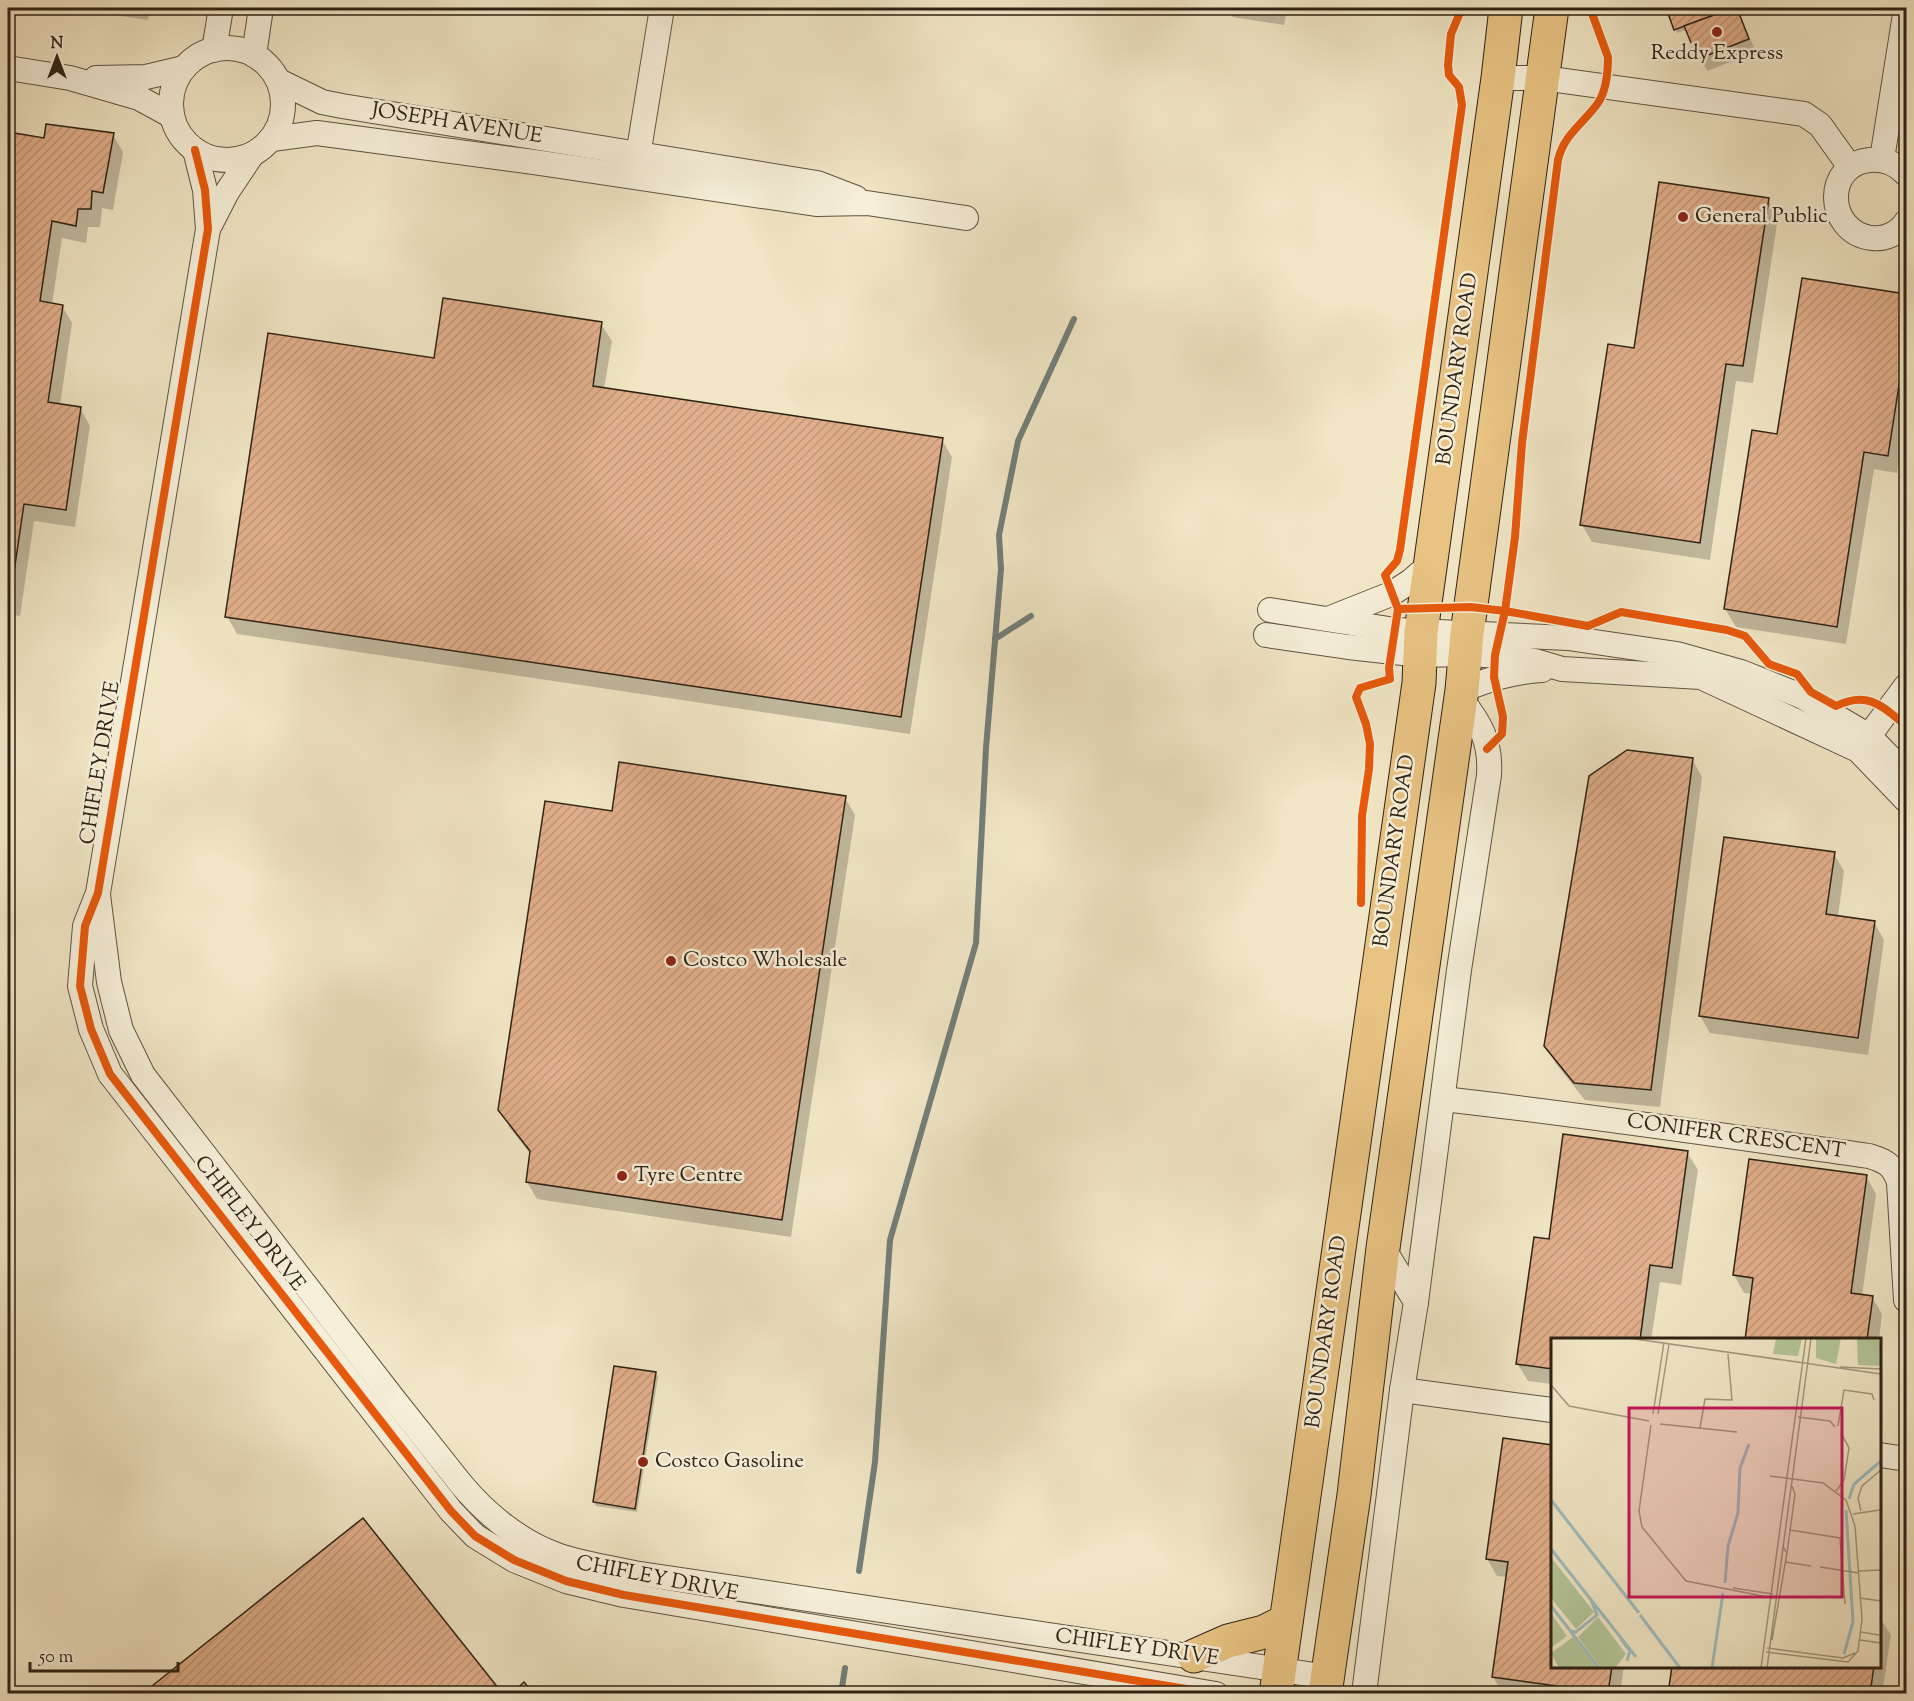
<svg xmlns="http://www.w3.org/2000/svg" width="1914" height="1701" font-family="'Sorts Mill Goudy',serif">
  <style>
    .shadow { fill: #0003 }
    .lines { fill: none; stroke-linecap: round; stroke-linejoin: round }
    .stream { stroke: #727f7a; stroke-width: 6 }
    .building { fill: url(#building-hatch); stroke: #2e2215; stroke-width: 1.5 }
    .street-casing { stroke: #5f5341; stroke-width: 26 }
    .primary-casing { stroke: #2e2215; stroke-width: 35 }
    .street { stroke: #f6efd9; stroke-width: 24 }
    .primary { stroke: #e8c382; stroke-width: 33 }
    .cycleway-casing { stroke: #f6efd9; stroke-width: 11 }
    .cycleway { stroke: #e8590c; stroke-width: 8 }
    .poi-dot { fill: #8f2418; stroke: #f6efd9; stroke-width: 2 }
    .labels { text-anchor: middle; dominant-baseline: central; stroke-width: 5; stroke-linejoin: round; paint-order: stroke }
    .poi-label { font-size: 21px; fill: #2e2215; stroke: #f6efd9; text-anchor: start }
    .street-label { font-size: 21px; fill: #2e2215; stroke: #f6efd9 }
    .inset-river { fill: none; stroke: #9fbdbe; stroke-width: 3 }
    .inset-road { fill: none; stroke: #a3987f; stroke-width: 1.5 }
    .view { fill: #c2185b; fill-opacity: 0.15; stroke: #c2185b; stroke-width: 3 }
    .inset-edge { fill: none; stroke: #2e2215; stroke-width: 3 }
  </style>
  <defs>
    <pattern id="building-hatch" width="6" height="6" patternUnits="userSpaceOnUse" patternTransform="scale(1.5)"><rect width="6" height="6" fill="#e1af8b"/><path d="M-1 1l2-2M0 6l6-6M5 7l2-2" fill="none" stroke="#c19677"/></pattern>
  </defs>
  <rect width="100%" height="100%" fill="#f1e6c5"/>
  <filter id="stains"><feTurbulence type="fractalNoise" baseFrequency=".00333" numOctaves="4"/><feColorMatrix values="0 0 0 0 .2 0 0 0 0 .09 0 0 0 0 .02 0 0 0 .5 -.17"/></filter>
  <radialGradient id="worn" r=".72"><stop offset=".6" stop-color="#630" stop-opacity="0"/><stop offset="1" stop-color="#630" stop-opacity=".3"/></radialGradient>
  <g class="shadow">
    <path d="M66,8H150L148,20Z"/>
    <path d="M1226,8H1287L1284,25L1232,17Z"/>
    <path d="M1667,8H1737L1756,52L1707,71L1687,29L1677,33Z"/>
    <path d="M8,134L46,140L113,135L123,152L113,210L102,208L100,227H88L86,243L62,238L52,304L62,306L72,323L60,405L80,408L90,426L75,527L34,521L20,616L8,614Z"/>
    <path d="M1768,200L1778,217L1753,383L1736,381L1710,560L1592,542L1582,525Z"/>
    <path d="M1803,280L1906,296V416L1897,473L1874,469L1846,644L1736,627L1725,609L1778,436Z"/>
    <path d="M601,324L612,341L604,389L942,440L952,457L910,734L237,634L227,616L435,359Z"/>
    <path d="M1692,759L1702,777L1660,1107L1585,1100L1556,1064L1546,1046Z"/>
    <path d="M845,798L855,815L791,1237L537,1199L527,1182L531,1155L510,1128L500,1110Z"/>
    <path d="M1834,854L1844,871L1838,917L1874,922L1884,940L1868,1055L1710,1033L1700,1016Z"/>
    <path d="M1687,1152L1698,1170L1681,1285L1660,1282L1651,1340H1552V1384L1528,1381L1517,1363L1550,1240Z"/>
    <path d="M1866,1176L1876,1194L1862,1296L1872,1297L1882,1314L1879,1340H1747L1753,1294L1744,1293L1734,1275Z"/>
    <path d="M656,1373L658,1377L637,1512L596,1506L594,1502Z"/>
    <path d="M1504,1439L1552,1446V1666H1624L1620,1694H1503L1493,1677L1507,1577L1497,1576L1487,1559Z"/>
    <path d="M1880,1618L1891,1635L1882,1694H1669L1673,1666H1880Z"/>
  </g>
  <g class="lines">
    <g class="stream">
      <path d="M995,639L1031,616"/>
      <path d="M859,1571L875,1462L890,1240L976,943L986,748L1001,569L999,535L1018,441L1074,319"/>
      <path d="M841,1694L845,1668"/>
    </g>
  </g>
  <g class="building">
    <path d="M1666,8H1733L1674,30Z"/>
    <path d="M1733,8H1737L1749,39L1698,59L1684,26Z"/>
    <path d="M46,124L114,133L103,193L92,191L91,209H78L76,226L52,221L40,301L63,305L48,402L81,407L66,510L24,504L10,599H8V132L44,138Z"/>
    <path d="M1659,182L1769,198L1743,366L1726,364L1700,543L1580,525L1608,344L1634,348Z"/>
    <path d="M1802,278L1906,294V340L1888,456L1864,452L1837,627L1724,609L1752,430L1777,434Z"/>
    <path d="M443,298L602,322L593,386L943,438L901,717L225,617L268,333L434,358Z"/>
    <path d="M1627,750L1693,758L1651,1090L1574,1083L1544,1046L1589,776Z"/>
    <path d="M619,762L846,796L782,1220L526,1182L530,1151L498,1110L545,801L612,811Z"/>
    <path d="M1724,837L1835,852L1826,914L1875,921L1858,1038L1699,1016Z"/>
    <path d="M1563,1134L1688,1151L1672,1268L1650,1265L1640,1340H1552V1369L1516,1364L1534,1237L1549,1239Z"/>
    <path d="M1749,1159L1867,1175L1851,1293L1873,1296L1867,1340H1745L1753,1278L1733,1275Z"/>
    <path d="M614,1366L656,1372L635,1509L593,1502Z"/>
    <path d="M1503,1438L1552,1445V1666H1612L1608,1693L1492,1677L1508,1562L1486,1559Z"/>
    <path d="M363,1518L503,1694H142Z"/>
    <path d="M1672,1666H1874L1870,1694H1668Z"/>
    <path d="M524,1682L534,1694H511Z"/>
  </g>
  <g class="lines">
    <g class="street-casing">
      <g id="street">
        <circle cx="227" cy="104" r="56"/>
        <path d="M214,50L221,8"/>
        <path d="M254,55L261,8"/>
        <path d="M8,68L70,78L139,98L172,116"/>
        <path d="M96,78L146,77L184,68"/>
        <path d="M1498,78H1543L1804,114L1820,125L1850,167"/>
        <path d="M279,81L322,102L342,106L817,183L856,198"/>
        <path d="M272,139L317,133L534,162L816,204L867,203L966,218"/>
        <path d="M195,150L205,190L208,229L98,893L85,926L80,986L91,1029L110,1074L451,1511L475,1536L514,1560L566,1581L624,1595L1216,1694"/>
        <path d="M1882,159L1906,8"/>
        <path d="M636,168L662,8"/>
        <path d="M1906,174C1895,163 1885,159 1870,160C1824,164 1825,231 1871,238C1885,240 1899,233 1906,222"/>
        <path d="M208,229L227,192L251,156"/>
        <path d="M1270,610L1395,630L1568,638L1677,654L1741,672L1801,696L1869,736L1906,774"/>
        <path d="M1328,619L1391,594L1411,581L1431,564"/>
        <path d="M1266,635L1348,647L1421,655L1465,654L1504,656L1535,661L1562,669L1701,677L1858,750L1906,800"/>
        <path d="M1462,690C1490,679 1511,672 1542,670"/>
        <path d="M1860,748L1906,686"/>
        <path d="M98,895L109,982L121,1030L143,1075L392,1397L461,1484C486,1514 520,1542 557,1555C581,1564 609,1567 634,1573L1328,1677"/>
        <path d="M1443,1099C1585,1115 1727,1136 1869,1156C1886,1161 1893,1165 1899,1182L1906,1300"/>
        <path d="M1416,1302L1459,970L1489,775C1491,742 1481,724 1461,699"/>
        <path d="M1402,1390L1552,1410"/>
        <path d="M1880,1455L1906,1459"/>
        <path d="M1364,1694L1402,1390L1416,1302L1383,1248"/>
      </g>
    </g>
    <g class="primary-casing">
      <g id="primary">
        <path d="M1194,1656L1228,1641L1264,1632L1286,1621"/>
        <path d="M1276,1694L1419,683L1421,632L1498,78L1506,8"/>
        <path d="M1325,1694L1354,1495L1383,1248L1462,690L1467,634L1552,8"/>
      </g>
    </g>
    <use href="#street" class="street"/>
    <use href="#primary" class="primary"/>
    <g class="cycleway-casing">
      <g id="cycleway">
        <path d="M195,150L205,190L208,229L98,893L85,926L80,986L91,1029L110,1074L451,1511L475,1536L514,1560L566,1581L624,1595L1216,1694"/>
        <path d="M1398,609L1471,607L1505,611L1588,626L1621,612L1727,630L1745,636L1769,664L1797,674L1811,692L1836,706C1867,691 1881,705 1904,724L1906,729"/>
        <path d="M1487,749L1502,734L1503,717L1494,677L1495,655L1505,611L1515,537L1522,443L1558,160C1564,134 1584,123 1598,103C1606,91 1608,71 1608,57L1590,8"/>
        <path d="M1361,903L1362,816L1369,769L1370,744L1366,724L1356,697L1360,688L1390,679L1389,668L1398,609L1385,575L1397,561L1400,550L1462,105L1459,87L1449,75L1448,65L1451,34L1462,8"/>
      </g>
    </g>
    <use href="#cycleway" class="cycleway"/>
  </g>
  <g class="poi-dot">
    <circle cx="1717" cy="32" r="6"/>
    <circle cx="1683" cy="217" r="6"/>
    <circle cx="671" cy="961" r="6"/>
    <circle cx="622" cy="1176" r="6"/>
    <circle cx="643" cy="1462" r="6"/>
  </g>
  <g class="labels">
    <g class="poi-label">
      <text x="1717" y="54" text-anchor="middle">Reddy Express</text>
      <text x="1695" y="217">General Public</text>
      <text x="683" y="961">Costco Wholesale</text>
      <text x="634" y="1176">Tyre Centre</text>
      <text x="655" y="1462">Costco Gasoline</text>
    </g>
    <g class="street-label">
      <text transform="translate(457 124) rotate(9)">JOSEPH AVENUE</text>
      <text transform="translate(1458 369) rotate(-82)">BOUNDARY ROAD</text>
      <text transform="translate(101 763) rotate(-81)">CHIFLEY DRIVE</text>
      <text transform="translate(1395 851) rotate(-82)">BOUNDARY ROAD</text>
      <text transform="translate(1736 1137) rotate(8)">CONIFER CRESCENT</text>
      <text transform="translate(249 1224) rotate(52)">CHIFLEY DRIVE</text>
      <text transform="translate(1327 1332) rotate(-82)">BOUNDARY ROAD</text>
      <text transform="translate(657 1579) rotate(11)">CHIFLEY DRIVE</text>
      <text transform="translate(1137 1648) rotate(8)">CHIFLEY DRIVE</text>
    </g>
  </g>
  <g transform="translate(1551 1338)">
    <rect width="330" height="330" fill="#f1e6c5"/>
    <path d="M225,0H251L247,18L222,16ZM265,0H290L285,26L265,20ZM306,0H330V28L307,27ZM0,219L43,274L25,291L0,260ZM0,275L16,298L0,310ZM47,279L75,316L64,330H50L27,299ZM22,299L46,330H8L0,315Z" fill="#b4c699"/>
    <path class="inset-river" d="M298,161L303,146L330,123M0,162L88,275M0,211L85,319M174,245L177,208L187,175L189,130L198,106M0,268L48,330M89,277L129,330M20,293L25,294L46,277L40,262M70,301L79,313L76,323M293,316L302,284L295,172M161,330L172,255"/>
    <path class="inset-road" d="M77,0L330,36M289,29L330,31M0,47L18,68L98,83M102,76L113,4M107,76L118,6M247,79L279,83L284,89M109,86L186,94M100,87L88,173L91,189L135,243L222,260M287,88L293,52L321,56L323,62M149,90L154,61L181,62L177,16M285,153L293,142L298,110L290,95M310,173L307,160L311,148L330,132M302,176L329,172M239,192L289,200L294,266M236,215L244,156L241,148M234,224L260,228M269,229L308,235M308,233L330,232M182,250L222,256M309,260L330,263M310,294L328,297M221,302L236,215L232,209M309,302L330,305M216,310L292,320L304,315M215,314L297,324L307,313L311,281L304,188L295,162L272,145L219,138M210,330L255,0M216,330L260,0"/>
    <path class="view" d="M78,70H291V259H78Z"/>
    <rect width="330" height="330" class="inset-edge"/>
  </g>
  <rect width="1914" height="1701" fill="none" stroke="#f1e6c5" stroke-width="30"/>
  <rect x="9" y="9" width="1896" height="1683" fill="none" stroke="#2e2215" stroke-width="3"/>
  <rect x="15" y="15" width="1884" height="1671" fill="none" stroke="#2e2215" stroke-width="1.5"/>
  <g transform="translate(57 57)" stroke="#f6efd9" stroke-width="4.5" paint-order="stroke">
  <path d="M0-4.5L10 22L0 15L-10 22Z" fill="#2e2215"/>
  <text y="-9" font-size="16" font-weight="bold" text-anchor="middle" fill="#2e2215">N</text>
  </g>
  <path d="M30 1662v9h148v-9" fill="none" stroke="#2e2215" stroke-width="3"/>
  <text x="39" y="1662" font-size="18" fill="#2e2215" stroke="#f6efd9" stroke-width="4.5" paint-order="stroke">50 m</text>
  <rect width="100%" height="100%" filter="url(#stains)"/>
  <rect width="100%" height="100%" fill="url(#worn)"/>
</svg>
